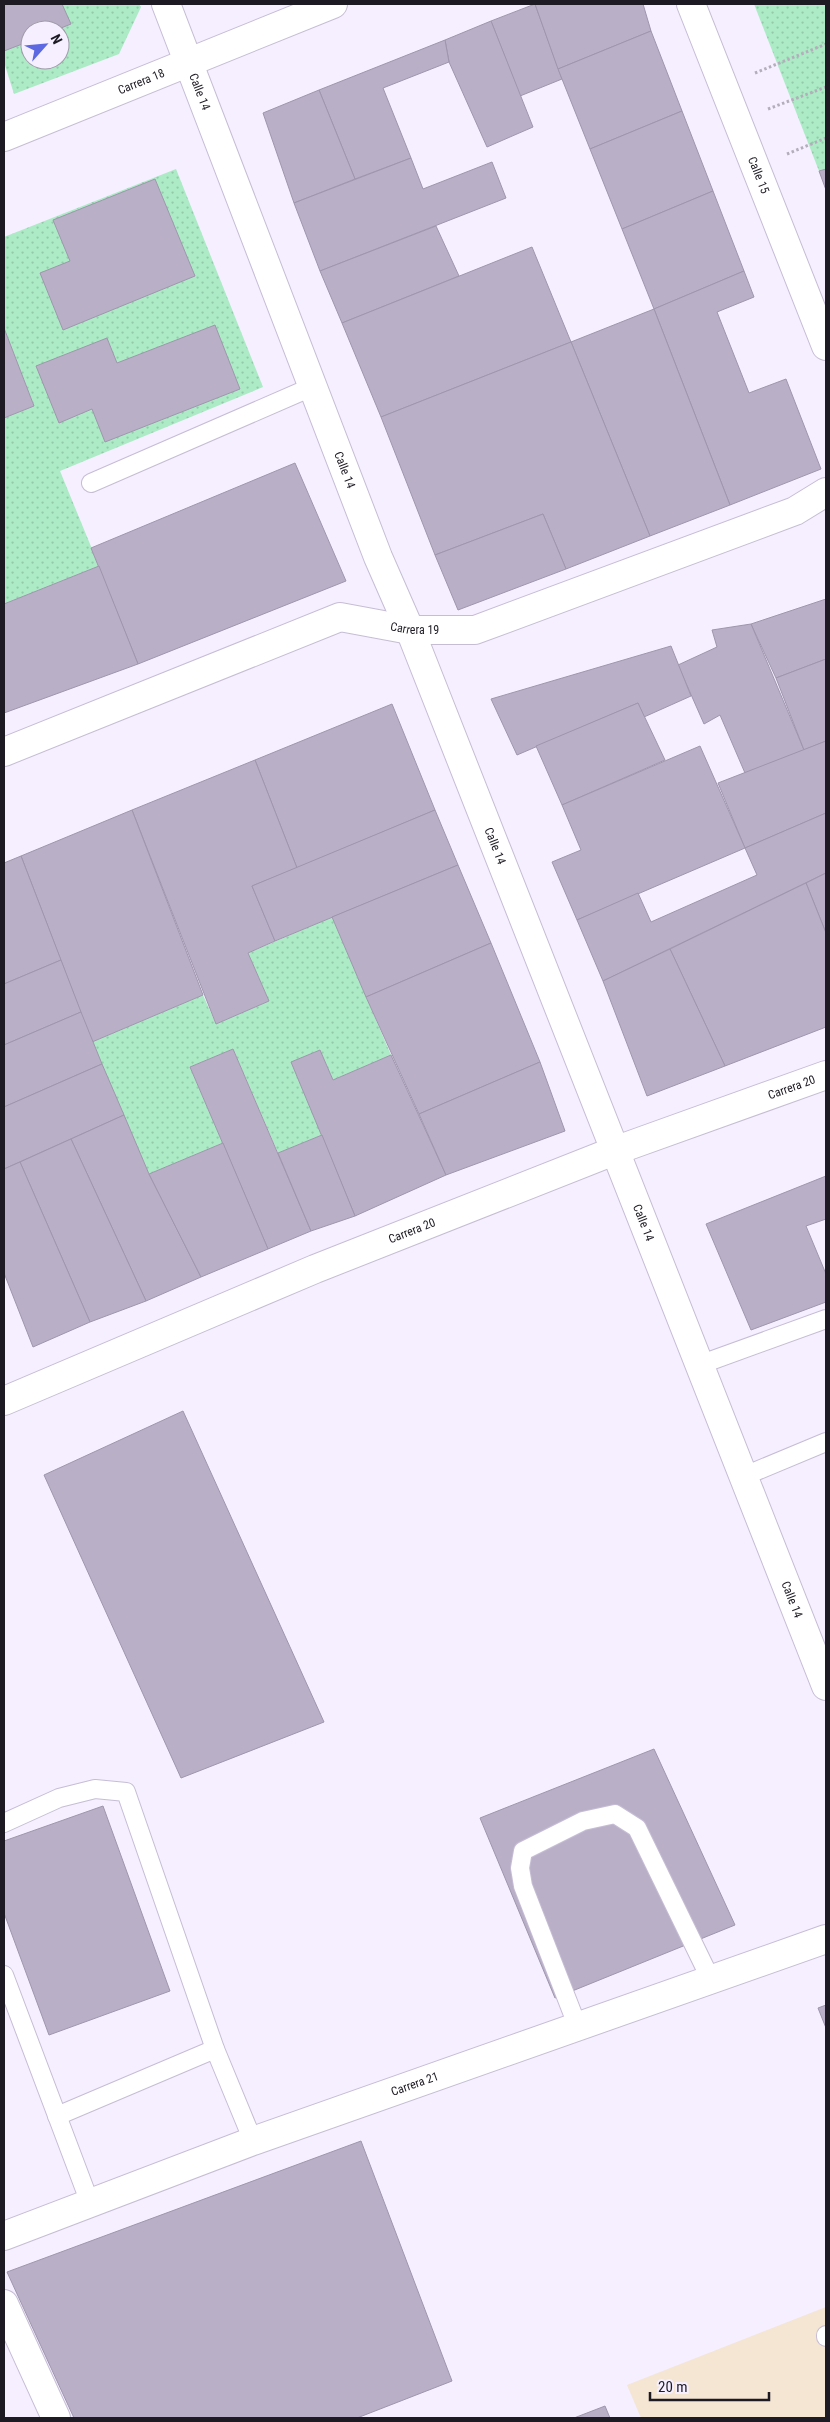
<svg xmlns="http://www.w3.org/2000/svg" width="830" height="2422" font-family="'Roboto Condensed',sans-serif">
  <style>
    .medical { fill: #f4e6d3 }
    .grass { fill: url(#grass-dots); fill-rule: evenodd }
    .building { fill: #b9b0c8; stroke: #9f96ad }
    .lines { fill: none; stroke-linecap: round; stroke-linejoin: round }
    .lane-casing { stroke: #c6bdd5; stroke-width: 20 }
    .street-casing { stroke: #c6bdd5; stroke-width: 30 }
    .path { stroke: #b4aebc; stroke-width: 3; stroke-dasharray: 2.5 2.5; stroke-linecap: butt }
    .lane { stroke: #fff; stroke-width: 18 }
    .street { stroke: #fff; stroke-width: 28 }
    .labels { text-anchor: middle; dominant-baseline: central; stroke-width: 5; stroke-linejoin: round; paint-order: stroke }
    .street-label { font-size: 12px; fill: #1e1a23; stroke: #f5efff }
  </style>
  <defs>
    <pattern id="grass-dots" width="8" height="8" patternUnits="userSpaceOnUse" patternTransform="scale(1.25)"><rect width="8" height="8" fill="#acebc6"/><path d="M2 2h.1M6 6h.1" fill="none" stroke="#94c9aa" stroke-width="1.8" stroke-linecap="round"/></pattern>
  </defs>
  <rect width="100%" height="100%" fill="#f5efff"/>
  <path class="medical" d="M826,2307V2418H641L627,2385Z"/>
  <g class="grass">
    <path d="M4,4H139L141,7L119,54L14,94L4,62ZM30,30H60V60H30Z"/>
    <path d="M754,4H826V169L819,171Z"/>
    <path d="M176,169L263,387L60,471L99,566L4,604V418L34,406L4,328V237Z"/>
    <path d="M332,917L391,1055L333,1080L320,1050L292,1062L322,1135L278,1153L233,1049L190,1067L223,1143L149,1174L92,1042L203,995L216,1024L269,1001L248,953Z"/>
  </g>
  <g class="building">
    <path d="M4,4H62L71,24L56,30H30V41L4,51Z"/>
    <path d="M535,4L562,79L520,96L491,21Z"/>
    <path d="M535,4H643L651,31L558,69Z"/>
    <path d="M491,21L533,127L487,147L449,62L445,40Z"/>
    <path d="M651,31L682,111L590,149L558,69Z"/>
    <path d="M445,40L449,62L383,88L411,158L355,179L319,90Z"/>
    <path d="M319,90L355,179L294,203L263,113Z"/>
    <path d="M682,111L713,191L622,229L590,149Z"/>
    <path d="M411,158L423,189L492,162L506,198L320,271L294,203Z"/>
    <path d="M826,169V190L819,171Z"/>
    <path d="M155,179L195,276L63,330L40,273L70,261L53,220Z"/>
    <path d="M713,191L744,271L654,309L622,229Z"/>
    <path d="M436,226L459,276L342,323L320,271Z"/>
    <path d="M532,247L571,342L381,417L342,323Z"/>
    <path d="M744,271L754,297L717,312L749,393L786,379L821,469L730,505L654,309Z"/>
    <path d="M654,309L730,505L650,536L571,342Z"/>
    <path d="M215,325L240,389L105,442L92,409L59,423L36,366L107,338L117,363Z"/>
    <path d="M4,328L34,406L4,418Z"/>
    <path d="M571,342L650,536L566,569L543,514L435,555L381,417Z"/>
    <path d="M295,463L346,581L138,664L91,548Z"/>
    <path d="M543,514L566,569L458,610L435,555Z"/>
    <path d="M99,566L138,664L4,713V604Z"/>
    <path d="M826,599V659L776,678L751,624Z"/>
    <path d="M751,624L804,750L745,773L720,715L704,724L678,665L717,647L712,630Z"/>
    <path d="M671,646L691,696L644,717L638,703L517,755L491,699Z"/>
    <path d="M826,659V741L804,750L776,678Z"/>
    <path d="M638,703L665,760L562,805L536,746Z"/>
    <path d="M392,704L435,810L297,868L255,760Z"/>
    <path d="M826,741V813L745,848L718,783Z"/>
    <path d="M700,746L745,848L577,920L552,862L581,850L562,805Z"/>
    <path d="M255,760L297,868L252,886L275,941L248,953L269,1001L216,1024L132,810Z"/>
    <path d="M132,810L203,995L92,1042L21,856Z"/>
    <path d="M435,810L458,865L275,941L252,886Z"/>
    <path d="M826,813V873L603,981L577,920L638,893L651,922L757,875L745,848Z"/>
    <path d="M21,856L61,960L4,984V863Z"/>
    <path d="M458,865L491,943L366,997L332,917Z"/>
    <path d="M826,873V933L806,883Z"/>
    <path d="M806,883L826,933V1027L725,1066L670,949Z"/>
    <path d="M491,943L540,1062L419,1114L366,997Z"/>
    <path d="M670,949L725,1066L647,1096L603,981Z"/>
    <path d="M61,960L81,1012L4,1045V984Z"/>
    <path d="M81,1012L102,1064L4,1107V1045Z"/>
    <path d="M233,1049L311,1231L268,1249L190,1067Z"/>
    <path d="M320,1050L333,1080L391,1055L446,1175L355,1216L291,1062Z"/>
    <path d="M540,1062L565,1131L446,1175L419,1114Z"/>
    <path d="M102,1064L124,1115L4,1169V1107Z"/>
    <path d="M124,1115L149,1174L201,1277L146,1301L71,1139Z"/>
    <path d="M322,1135L355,1216L311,1231L278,1153Z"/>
    <path d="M71,1139L146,1301L90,1322L20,1162Z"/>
    <path d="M223,1143L268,1249L201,1277L149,1174Z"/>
    <path d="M20,1162L90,1322L33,1347L4,1273V1169Z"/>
    <path d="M826,1176V1219L806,1226L826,1274V1302L751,1330L706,1224Z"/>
    <path d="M183,1411L324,1722L181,1778L44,1475Z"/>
    <path d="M654,1749L735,1925L555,1998L480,1818Z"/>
    <path d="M103,1806L170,1991L49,2035L4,1913V1841Z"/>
    <path d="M826,2005V2028L818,2008Z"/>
    <path d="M361,2141L452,2381L357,2418H74L7,2272Z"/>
    <path d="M605,2406L610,2418H574Z"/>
  </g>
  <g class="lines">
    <g class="lane-casing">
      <g id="lane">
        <path d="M91,483L314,386"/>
        <path d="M699,1365L826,1319"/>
        <path d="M742,1477L826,1442"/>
        <path d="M4,1823L59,1798L95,1789L126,1792L215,2049L253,2141"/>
        <path d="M4,1975L90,2203"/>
        <path d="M577,2025L523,1886L520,1868L523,1851L583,1821L615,1814L637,1828L711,1980"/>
        <path d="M57,2116L215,2049"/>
        <path d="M826,2335V2337"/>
      </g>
    </g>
    <g class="street-casing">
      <g id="street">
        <path id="s1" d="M166,4L378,557L410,630L826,1686"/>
        <path id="s2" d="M691,4L826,346"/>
        <path id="s3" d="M4,137L333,4"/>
        <path id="s4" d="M4,752L340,617L410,630H475L795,511L826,492"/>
        <path id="s5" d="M4,1401L315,1269L614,1151L826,1075"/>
        <path id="s6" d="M4,2236L253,2141L826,1939"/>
        <path d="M4,2304L56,2418"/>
      </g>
    </g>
    <g class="path">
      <path d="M755,73L826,44"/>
      <path d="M768,109L826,87"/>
      <path d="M787,154L826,138"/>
    </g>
    <use href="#lane" class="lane"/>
    <use href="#street" class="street"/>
  </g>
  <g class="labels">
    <g class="street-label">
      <text stroke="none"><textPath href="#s3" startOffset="148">Carrera 18</textPath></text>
      <text stroke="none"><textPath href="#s1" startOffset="94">Calle 14</textPath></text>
      <text stroke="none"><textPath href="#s2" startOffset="184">Calle 15</textPath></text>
      <text stroke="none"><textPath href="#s1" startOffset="499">Calle 14</textPath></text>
      <text stroke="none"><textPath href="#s4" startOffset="438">Carrera 19</textPath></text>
      <text stroke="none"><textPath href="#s1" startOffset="904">Calle 14</textPath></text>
      <text stroke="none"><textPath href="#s5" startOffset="848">Carrera 20</textPath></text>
      <text stroke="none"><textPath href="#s1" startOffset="1309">Calle 14</textPath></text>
      <text stroke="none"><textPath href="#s5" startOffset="442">Carrera 20</textPath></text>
      <text stroke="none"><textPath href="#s1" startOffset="1714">Calle 14</textPath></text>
      <text stroke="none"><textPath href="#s6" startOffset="438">Carrera 21</textPath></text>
    </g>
  </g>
  <rect width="830" height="2422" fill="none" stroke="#1e1a23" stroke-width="10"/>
  <g transform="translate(45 45) rotate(63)"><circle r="24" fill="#f5efff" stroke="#9f9aa7"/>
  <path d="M0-4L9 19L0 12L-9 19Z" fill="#5c69e0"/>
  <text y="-8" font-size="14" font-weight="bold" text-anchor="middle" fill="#1e1a23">N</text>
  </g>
  <path d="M650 2392v8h119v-8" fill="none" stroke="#1e1a23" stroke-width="2.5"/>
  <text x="658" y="2392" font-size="15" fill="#1e1a23" stroke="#f5efff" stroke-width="4" paint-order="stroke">20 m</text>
</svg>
